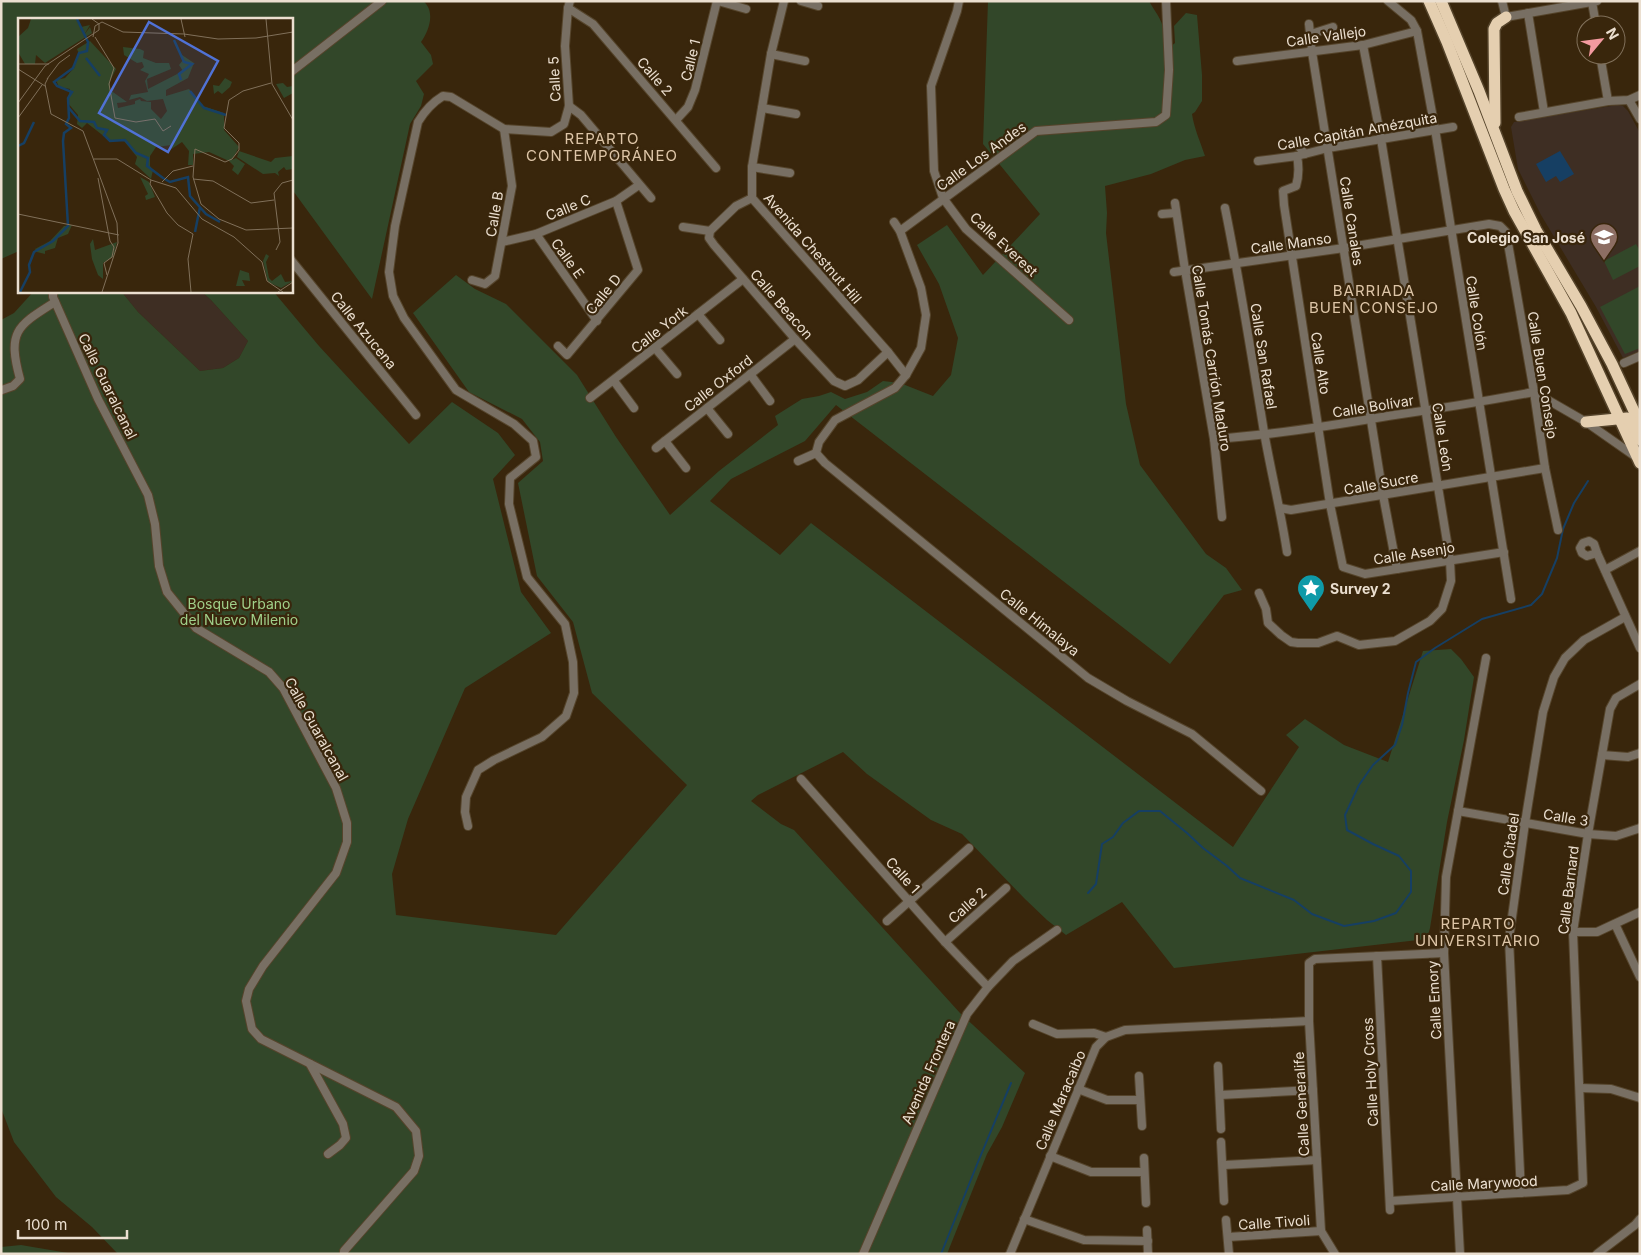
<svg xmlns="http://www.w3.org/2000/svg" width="1641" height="1255" font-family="Inter,sans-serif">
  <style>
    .education { fill: #3e2e23 }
    .green { fill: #324729 }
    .water { fill: #163f63 }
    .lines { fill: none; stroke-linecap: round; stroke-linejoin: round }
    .stream { stroke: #163f63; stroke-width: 2 }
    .minor-casing { stroke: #55442b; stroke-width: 10 }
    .highway-casing { stroke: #55442b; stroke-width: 14 }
    .minor { stroke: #786f63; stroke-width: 8 }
    .highway { stroke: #e5cfb0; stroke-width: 11 }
    .labels { text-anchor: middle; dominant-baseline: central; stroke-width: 4.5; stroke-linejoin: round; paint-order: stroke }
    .street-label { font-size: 14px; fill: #ebdfd0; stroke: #39260c }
    .poi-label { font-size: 14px; font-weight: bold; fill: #ebdfd0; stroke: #39260c; text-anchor: end }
    .park-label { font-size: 14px; fill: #a0d08a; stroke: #39260c }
    .neighbourhood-label { font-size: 15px; letter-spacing: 1px; fill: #ddc5a7; stroke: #39260c }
    .inset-river { fill: none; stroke: #163f63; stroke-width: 2.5 }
    .inset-road { fill: none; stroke: #80705a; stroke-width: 1 }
    .view { fill: #5072d6; fill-opacity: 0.15; stroke: #5072d6; stroke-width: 2.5 }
    .inset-edge { fill: none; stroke: #ebdfd0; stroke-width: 2.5 }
  </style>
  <rect width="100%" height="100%" fill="#39260c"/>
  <g class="education">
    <path d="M1617,105L1623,106L1628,111L1640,133V351L1623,358L1596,307L1541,215L1518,169L1511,127L1514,122Z"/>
    <path d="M121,291H201L211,300L248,341L239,358L223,368L200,371L138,312Z"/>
  </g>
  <g class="green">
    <path d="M1,1H423C436,11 429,31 421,42L431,55L433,64L416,81L424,94L421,106L410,124L372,299L291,188V19H19V251L1,259Z"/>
    <path d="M988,1H1149C1158,17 1165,22 1164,41L1170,47L1175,43L1174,26L1186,13L1197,15L1202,75V101L1195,112L1192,114C1194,128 1200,141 1205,156L1185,160L1151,174L1105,186L1107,213L1106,233L1126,404L1140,465L1206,554L1226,568L1242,590L1224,595L1170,664L836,405L805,441L731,479L710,501L780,555L811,523L1233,847L1299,747L1286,735L1305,719L1344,745L1388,762L1423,651L1451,649L1461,659L1474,677L1464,740L1447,822L1430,928L1427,939L1174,968L1122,902L1066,935L1047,920L1025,899L962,834L931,820L867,774L843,752L758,795L751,801L781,824L794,830L960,1013L1025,1073L1002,1127L987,1154L947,1254H118L92,1227L56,1197L14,1142L1,1108V320L14,313L34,291H121L138,312L200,371L223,368L239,358L248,341L211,300L201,291H273L319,346L409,444L452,402L498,433L515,455L493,479L521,592L551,633L465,688L408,819L392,874L396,915L556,935L687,785L592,693L573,622L537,576L518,483L543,461L540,442L522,419L469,392L413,313L456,275L475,289L506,304L577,375L616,437L670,515L719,471L778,425L775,416L802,399L819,396L831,392L845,399L867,392L883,381L900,383L933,396L951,375L958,338L939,284L917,245L947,225L983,275L1040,214L983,144Z"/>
    <path d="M1636,244L1640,251V266L1613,280L1604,261Z"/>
    <path d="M1640,286V348L1625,354L1600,307Z"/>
    <path d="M21,1245L74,1254H1V1247Z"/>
  </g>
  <path class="water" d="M1560,151L1574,174L1560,182L1556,176L1546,182L1536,164Z"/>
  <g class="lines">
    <g class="stream">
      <path d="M1088,893L1096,884L1102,844L1113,837L1123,823L1139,811H1160L1187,833L1203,848L1227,866L1240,878L1294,900L1312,914L1344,926L1374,921L1396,913L1411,892V871L1399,856L1373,844L1347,830L1345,815L1359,785L1373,765L1395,745L1402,725L1408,693L1416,662L1435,648L1482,619L1531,605L1542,594L1557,558L1563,529L1574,503L1588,481"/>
      <path d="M941,1254L978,1162L1011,1083"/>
    </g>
    <g class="minor-casing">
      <g id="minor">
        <path d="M718,1L746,9"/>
        <path d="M784,1L771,54L752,167V198L888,352L906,375"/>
        <path d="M801,1L818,6"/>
        <path d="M959,1L957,11L931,86L934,171L943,198L966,229L1069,320"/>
        <path d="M1388,1L1411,20L1417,31L1435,129L1511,599"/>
        <path d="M1502,1L1506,17L1597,1"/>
        <path d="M1592,2L1596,25"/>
        <path d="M568,8L593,24L716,168"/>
        <path d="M1528,13L1544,112"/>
        <path d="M1309,24L1312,52L1383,495L1397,569"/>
        <path d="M1311,34L1333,27"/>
        <path d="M771,54L805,61"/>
        <path d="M1600,55L1608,101"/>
        <path d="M1237,61L1363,45L1417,31"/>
        <path d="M291,72L382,1"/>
        <path d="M1629,100L1640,119"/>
        <path d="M569,106L581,115L651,198"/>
        <path d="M762,108L796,114"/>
        <path d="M1519,117L1608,101L1629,100L1640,95"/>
        <path d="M676,120L688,107L695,90L717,1"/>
        <path d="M1295,142L1305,154"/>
        <path d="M1297,156C1299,166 1299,176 1296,186L1283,191L1284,205L1330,504L1343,567L1365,574L1504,552"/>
        <path d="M1258,161L1297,156L1328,148L1453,127"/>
        <path d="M752,167L790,173"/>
        <path d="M752,198L736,206L710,231L709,238L714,245L795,339L834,381L845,386L858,380L888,352"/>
        <path d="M1175,203L1185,270L1214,439L1222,517"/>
        <path d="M1225,208C1240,282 1252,357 1264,432C1271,472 1281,512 1287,552"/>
        <path d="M1162,214L1175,213"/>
        <path d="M683,227L710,231"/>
        <path d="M900,231L1036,131L1156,122L1166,115L1169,70L1166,1"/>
        <path d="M536,234L597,321"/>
        <path d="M502,242L536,234L616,201L639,185"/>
        <path d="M291,260L416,415"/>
        <path d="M1174,272L1344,248L1489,224L1500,226L1506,232L1534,392L1545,468L1558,530"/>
        <path d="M472,280L485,284L495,276L512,186L504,129"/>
        <path d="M53,291V297L98,399L148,495L155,524L159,566L167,592L196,628L269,672L283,688L336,788L342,807L347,823V842L336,873L263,966L249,989L246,1001L252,1029L261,1039L396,1107L416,1131L419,1156L414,1171L344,1251V1254"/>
        <path d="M698,314L720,340"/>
        <path d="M558,346L567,355L638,270L616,201"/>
        <path d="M655,348L677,374"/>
        <path d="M1624,363L1640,356"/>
        <path d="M750,374L770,401"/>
        <path d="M614,381L634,408"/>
        <path d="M2,390L13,386L20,379C7,331 17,326 55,302"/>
        <path d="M590,398L743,279"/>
        <path d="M707,408L728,434"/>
        <path d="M1214,439C1272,435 1330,426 1388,416C1437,409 1486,401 1534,392L1586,422L1636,457"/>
        <path d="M665,441L686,468"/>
        <path d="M656,448L795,339"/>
        <path d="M816,453L825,463L1088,678L1127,701L1192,734L1261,791"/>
        <path d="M816,453L819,442L835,420L895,388L906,375L921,348L926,315L921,288L900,231L894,222"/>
        <path d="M798,461L816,453"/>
        <path d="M1280,508L1291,510L1545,468"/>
        <path d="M1589,541L1594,544L1597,553L1587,556L1582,553L1580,548L1583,543Z"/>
        <path d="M1597,553L1640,648"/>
        <path d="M1605,570L1640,551"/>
        <path d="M1259,593L1266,609L1268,623L1281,635L1291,642L1298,643H1318L1337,636L1359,645L1395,641L1430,621L1442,609L1451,581L1450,560L1381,139L1363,45"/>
        <path d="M1602,755L1628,757L1640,753"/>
        <path d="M801,779L945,942L988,987"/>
        <path d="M1458,811L1588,834L1616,836L1640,828"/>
        <path d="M468,826L465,812L466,797L478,770L494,760L542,737L566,716L574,693L573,662L565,624L527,577L509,504L510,478L536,457L533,441L514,424L456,390L404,318L393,296L389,272L395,226L418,122C424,112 433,102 443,96L451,97L504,129L551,132L564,124L569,106L565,46L568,8L570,1"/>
        <path d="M887,921L969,848"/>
        <path d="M1615,924L1640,977"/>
        <path d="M1573,932H1597L1640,912"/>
        <path d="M945,942L1006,888"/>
        <path d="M1377,956L1390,1210"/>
        <path d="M1033,1024L1057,1034L1094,1033L1106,1037"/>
        <path d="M310,1064L343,1124L346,1138L340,1145L328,1154"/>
        <path d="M1218,1066L1221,1129"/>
        <path d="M1139,1076L1142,1126"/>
        <path d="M1580,1088L1611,1089L1640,1098"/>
        <path d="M1078,1089L1107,1100H1140"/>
        <path d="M1220,1095L1313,1090"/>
        <path d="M1221,1142L1224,1201"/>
        <path d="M1050,1156L1091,1172H1144"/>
        <path d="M1144,1158L1146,1203"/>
        <path d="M1224,1165L1317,1160"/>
        <path d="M1521,1193L1509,939L1525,823L1543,712L1554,677L1565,658L1584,640L1625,617"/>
        <path d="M1390,1201L1568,1190L1583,1183L1573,932L1588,834L1610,709L1616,698L1640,684"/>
        <path d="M1024,1219L1084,1240L1148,1241"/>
        <path d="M1226,1220L1229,1254"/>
        <path d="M1147,1230L1148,1254"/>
        <path d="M1228,1237L1321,1231"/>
        <path d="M863,1254L967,1014L988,987L1013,961L1057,930"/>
        <path d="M1010,1254L1096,1047L1106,1037L1125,1030L1309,1021"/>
        <path d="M1335,1254L1321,1231L1309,1021V963L1315,959L1444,953"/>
        <path d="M1460,1254L1444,953L1446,877L1486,658"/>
        <path d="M1597,1254L1635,1225L1640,1219"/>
      </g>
    </g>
    <g class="highway-casing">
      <g id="highway">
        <path d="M1429,1L1447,42L1504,189L1514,211L1571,313L1640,463"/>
        <path d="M1441,1L1479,91L1517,191L1536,230L1581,306L1612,364L1640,424"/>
        <path d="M1495,123L1494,29L1497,23L1506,17"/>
        <path d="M1586,422L1627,418L1630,419L1640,440"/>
      </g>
    </g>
    <use href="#minor" class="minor"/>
    <use href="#highway" class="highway"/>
  </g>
  <defs>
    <g id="school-pin" transform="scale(1.4375)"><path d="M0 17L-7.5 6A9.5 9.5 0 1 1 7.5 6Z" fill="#8d6e63" stroke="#39260c"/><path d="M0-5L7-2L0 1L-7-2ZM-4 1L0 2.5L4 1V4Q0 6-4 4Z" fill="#fff"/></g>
    <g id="sight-pin" transform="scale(1.4375)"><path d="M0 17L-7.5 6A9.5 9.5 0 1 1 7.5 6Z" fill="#0f9aa8" stroke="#39260c"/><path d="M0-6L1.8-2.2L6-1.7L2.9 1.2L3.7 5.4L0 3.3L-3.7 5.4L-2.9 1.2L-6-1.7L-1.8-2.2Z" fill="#fff"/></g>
  </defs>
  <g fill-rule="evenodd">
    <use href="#school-pin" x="1604" y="237"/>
    <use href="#sight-pin" x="1311" y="588"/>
  </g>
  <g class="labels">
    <g class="street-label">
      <text transform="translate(1326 36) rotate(-8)">Calle Vallejo</text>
      <text transform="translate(690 60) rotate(-76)">Calle 1</text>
      <text transform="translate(655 76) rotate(49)">Calle 2</text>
      <text transform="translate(554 79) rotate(-93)">Calle 5</text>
      <text transform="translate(1357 131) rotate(-10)">Calle Capitán Amézquita</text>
      <text transform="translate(981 156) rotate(-36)">Calle Los Andes</text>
      <text transform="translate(568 207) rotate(-22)">Calle C</text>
      <text transform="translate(494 214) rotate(-80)">Calle B</text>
      <text transform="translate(1352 221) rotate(81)">Calle Canales</text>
      <text transform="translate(1291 243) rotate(-8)">Calle Manso</text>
      <text transform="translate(1004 244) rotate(43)">Calle Everest</text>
      <text transform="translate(813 248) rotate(49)">Avenida Chestnut Hill</text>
      <text transform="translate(568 258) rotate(54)">Calle E</text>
      <text transform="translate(603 294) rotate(-51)">Calle D</text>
      <text transform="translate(782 304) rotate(49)">Calle Beacon</text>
      <text transform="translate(1477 313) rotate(81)">Calle Colón</text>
      <text transform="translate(659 329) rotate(-38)">Calle York</text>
      <text transform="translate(364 330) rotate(51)">Calle Azucena</text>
      <text transform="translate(1264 356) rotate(81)">Calle San Rafael</text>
      <text transform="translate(1212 358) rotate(81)">Calle Tomás Carrión Maduro</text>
      <text transform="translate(1321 363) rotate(81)">Calle Alto</text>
      <text transform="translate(1543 375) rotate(81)">Calle Buen Consejo</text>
      <text transform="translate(718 383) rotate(-38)">Calle Oxford</text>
      <text transform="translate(108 386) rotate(64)">Calle Guaralcanal</text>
      <text transform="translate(1373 406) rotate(-9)">Calle Bolívar</text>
      <text transform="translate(1443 437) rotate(81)">Calle León</text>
      <text transform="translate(1381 483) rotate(-10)">Calle Sucre</text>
      <text transform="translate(1414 553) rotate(-9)">Calle Asenjo</text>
      <text transform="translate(1040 622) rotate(39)">Calle Himalaya</text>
      <text transform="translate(317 729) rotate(61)">Calle Guaralcanal</text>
      <text transform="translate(1566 817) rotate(9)">Calle 3</text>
      <text transform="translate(1508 854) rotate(-82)">Calle Citadel</text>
      <text transform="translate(903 875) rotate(48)">Calle 1</text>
      <text transform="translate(1568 890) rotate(-83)">Calle Barnard</text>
      <text transform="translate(967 905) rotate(-42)">Calle 2</text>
      <text transform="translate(1434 1000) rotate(-93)">Calle Emory</text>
      <text transform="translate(928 1072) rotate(-66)">Avenida Frontera</text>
      <text transform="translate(1370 1072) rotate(-93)">Calle Holy Cross</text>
      <text transform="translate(1060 1100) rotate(-67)">Calle Maracaibo</text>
      <text transform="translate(1301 1104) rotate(-93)">Calle Generalife</text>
      <text transform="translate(1484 1183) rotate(-3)">Calle Marywood</text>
      <text transform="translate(1274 1222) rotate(-4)">Calle Tivoli</text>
    </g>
    <g class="poi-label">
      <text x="1585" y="237">Colegio San José</text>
      <text x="1330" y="588" text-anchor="start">Survey 2</text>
    </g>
    <g class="park-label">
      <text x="239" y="603">Bosque Urbano<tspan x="239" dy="16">del Nuevo Milenio</tspan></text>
    </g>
    <g class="neighbourhood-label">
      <text x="602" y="138">REPARTO<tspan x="602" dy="17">CONTEMPORÁNEO</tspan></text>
      <text x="1374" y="290">BARRIADA<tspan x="1374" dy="17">BUEN CONSEJO</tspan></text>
      <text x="1478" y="923">REPARTO<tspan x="1478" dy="17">UNIVERSITARIO</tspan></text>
    </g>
  </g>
  <g transform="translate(18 18)">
    <rect width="275" height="275" fill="#39260c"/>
    <path d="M13,1H58L63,9L72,7L66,17L72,9L74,15L30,43L27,45L18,37L17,46H7L0,34V19L10,10ZM72,23L98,51L92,63V72L109,84L99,85L100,90L117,86V83L122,81L123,83L133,84V91L143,101L149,93L145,81L129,83L122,79L111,82L113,77L130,74L127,63L131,56L122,52L126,49L124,44L119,45L106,37L105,29L122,31L126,33L125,40L138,45H151L153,51L129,61L130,71L165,53L161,47L165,42L161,35L176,45L170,60L148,72V78L171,71L185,88L206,95V112L221,129L214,142L218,140L227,146L220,157L214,152L216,148L211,143L191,134L175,136V147H170L171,133L164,124L149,134L154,127L138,129L132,138V148L135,152L133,161L117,146L119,139L106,123H92L69,105L64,110L59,106L60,97L49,84L52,71L41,69L38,62L47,60L56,50L61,36L59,31ZM207,60L214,64L212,69L204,76L200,73L196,76L195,67L201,68ZM265,65L269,69L275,68V75L266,80L258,66ZM221,133L253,144L257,140L275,138V151L268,152L266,149L260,154L261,158L257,155L245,156L219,139ZM122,159L131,164L137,179L128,182L127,178L130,176ZM54,207L50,216L40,220L37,230L27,233V236L19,234L17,231L32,223L46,208ZM75,221L77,232L99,224L95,239L85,245V261L80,257L74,241L72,226ZM248,236L251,238L248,244L251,260L254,263L263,256L267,264L275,263L263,270L250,264L245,243ZM222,252L231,255L232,263L224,262L227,268H218Z" fill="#324729"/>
    <path class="inset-river" d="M156,22L166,44L174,46L161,56L163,62M68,40L82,58M172,73L186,90L208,97M50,89L62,103L76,104L79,110L89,112L86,117L92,123L107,122L118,135L130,140L129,148L145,160L152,164L170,159L172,178L188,196L202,204M0,128L6,125L16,104M177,214L182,189M2,274L12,254L11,247L16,234L35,223L50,208L45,123L46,115L53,110L48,106L51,100L50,80L54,74L39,68L36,64L55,50L61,35L69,33L70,24L59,1"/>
    <path class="inset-road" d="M163,1L167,19M248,1L254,66L275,102M75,19L77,8L84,4L105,14L166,16L200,21L238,20L275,14M77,19L96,50L91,66L97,100L118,104L137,101L145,113L153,108M0,46H31M0,51L27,68M30,60L27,66L33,96L65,113L99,205L100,225L84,274M29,61L41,45L52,37M253,65L225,73L211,82L206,110L221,125V132L214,141L207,144L177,131L175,159L183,186L201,201L228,212L275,210M0,85L27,48L81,12V6L74,1M0,100L24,67M76,141H99L133,162L158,170L184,201L216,219L244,244L249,263L265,274M80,160L92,223L96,229L94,239L86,245L89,257M175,161L195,163L233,185L256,182M133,162L132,166L149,195L160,207L175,216L170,241L173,274M144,164L155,153L175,148M0,196L101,217M258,232L262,224L256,175L264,165L275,162M260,274L275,264"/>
    <path class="view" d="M131,4L200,43L150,134L81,95Z"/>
    <rect width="275" height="275" class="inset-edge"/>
  </g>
  <rect width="1641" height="1255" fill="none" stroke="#ebdfd0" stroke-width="5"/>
  <g transform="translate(1601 40) rotate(61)"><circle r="24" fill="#39260c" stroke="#80705a"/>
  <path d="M0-4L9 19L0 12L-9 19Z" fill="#f49aa0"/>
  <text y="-8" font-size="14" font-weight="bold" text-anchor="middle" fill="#ebdfd0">N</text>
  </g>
  <path d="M18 1230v8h109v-8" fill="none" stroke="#ebdfd0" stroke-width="2.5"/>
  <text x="25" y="1230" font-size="15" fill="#ebdfd0" stroke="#39260c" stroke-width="4" paint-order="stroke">100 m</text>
</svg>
